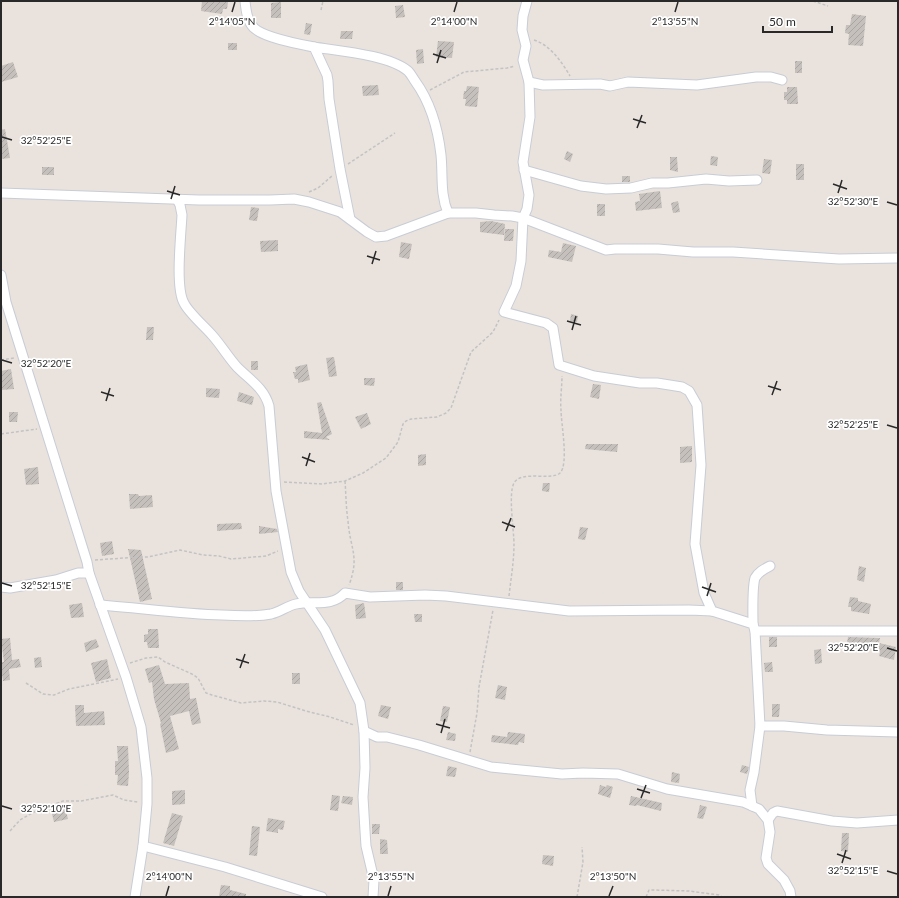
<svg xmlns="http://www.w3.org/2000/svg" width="899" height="898" font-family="Lato,sans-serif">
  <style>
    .building { fill: url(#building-hatch) }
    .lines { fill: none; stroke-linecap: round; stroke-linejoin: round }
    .minor-casing { stroke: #c8ccd5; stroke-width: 11 }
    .path { stroke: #c3c3c3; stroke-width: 1.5; stroke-dasharray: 3 2; stroke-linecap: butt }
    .minor { stroke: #fff; stroke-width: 9 }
    .ticks { fill: none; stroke: #292929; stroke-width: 1.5 }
    .ticks-label { font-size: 10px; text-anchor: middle; fill: #292929; stroke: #fff; stroke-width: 3.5; stroke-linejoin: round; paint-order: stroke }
  </style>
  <defs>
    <pattern id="building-hatch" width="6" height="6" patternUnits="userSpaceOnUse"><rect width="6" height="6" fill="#c5c0bc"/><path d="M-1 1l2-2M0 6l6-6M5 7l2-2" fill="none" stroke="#a9a5a2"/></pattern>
  </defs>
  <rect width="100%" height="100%" fill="#eae3dd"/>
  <g class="building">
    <path d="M202,1L228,2L227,9H223L222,14L201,11Z"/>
    <path d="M281,2V18H271V3Z"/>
    <path d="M403,5L405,17L396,18L395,6Z"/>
    <path d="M852,14L866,16L863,46L848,45L849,34L845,33L846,25H850Z"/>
    <path d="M306,23L312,24L310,35L304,34Z"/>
    <path d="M341,31H353L352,39H340Z"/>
    <path d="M438,41L454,42L452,58L436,57Z"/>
    <rect x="228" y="43" width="9" height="7"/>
    <path d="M423,49L424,63L417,64L416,50Z"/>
    <rect x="795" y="61" width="7" height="12"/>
    <path d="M13,62L18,77L1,82V66Z"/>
    <path d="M378,85L379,95L363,96L362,86Z"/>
    <path d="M467,86L479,87L477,107L465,106L466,99H463L464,91H466Z"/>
    <path d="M787,87H797L798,104H787V100H784V92H787Z"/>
    <path d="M5,129L10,158L1,159V130Z"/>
    <path d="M567,151L573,154L570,162L564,159Z"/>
    <path d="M711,156L718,157L717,166L710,165Z"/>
    <path d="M670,157H677L678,172L670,170Z"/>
    <path d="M764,159L772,160L770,174L762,173Z"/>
    <rect x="796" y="164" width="8" height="16"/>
    <rect x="42" y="167" width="12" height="8"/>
    <rect x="622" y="176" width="8" height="6"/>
    <path d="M660,191L662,208L636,211L635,202L640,201L639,194Z"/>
    <path d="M678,201L680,212L673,213L671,203Z"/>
    <rect x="597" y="204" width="8" height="12"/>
    <path d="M251,207L259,208L257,221L249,220Z"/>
    <path d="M491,221L505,224L504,235L480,232V222Z"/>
    <path d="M505,229H514L513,241H504Z"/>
    <path d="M278,240V251L261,252L260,241Z"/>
    <path d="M401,242L412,244L409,259L399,257Z"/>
    <path d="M563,243L576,246L572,262L548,257L549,250L561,252Z"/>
    <path d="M571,314L578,316L577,322L570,321Z"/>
    <path d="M147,327H154L153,340H146Z"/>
    <path d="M334,357L337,376L329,377L326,358Z"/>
    <rect x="251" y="361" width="7" height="9"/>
    <path d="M307,364L310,380L298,383V379H295L293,372H296L295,367Z"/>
    <path d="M11,369L14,389L1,390V371Z"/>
    <path d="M364,378H375L374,386L364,385Z"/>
    <path d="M593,384L601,385L599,399L590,397Z"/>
    <path d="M206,388L220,389L219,398L206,397Z"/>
    <path d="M239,392L254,397L252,405L237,401Z"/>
    <path d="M321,402L332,434L326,437L330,440L304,438V431L322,433L317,403Z"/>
    <path d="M9,412H18L17,422H9Z"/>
    <path d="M367,413L371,424L361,429L355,417Z"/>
    <path d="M586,444H618L617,452L585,449Z"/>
    <path d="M692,446V462L680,463V447Z"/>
    <path d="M426,454V465L418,466V455Z"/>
    <path d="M38,467L39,484L26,485L24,469Z"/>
    <path d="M543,483H550L549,492L542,491Z"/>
    <path d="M129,494H138L139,496L152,495L153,507L130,509Z"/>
    <path d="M241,523L242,529L217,531V524Z"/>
    <path d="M259,526L277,529L278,532L259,534Z"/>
    <path d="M580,527L588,528L585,540L578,539Z"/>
    <path d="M112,541L114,554L102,556L100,543Z"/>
    <path d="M128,549L141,550L152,599L140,602Z"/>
    <path d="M859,566L866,568L864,582L857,580Z"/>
    <rect x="396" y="582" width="7" height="8"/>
    <path d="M850,597L858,598V601L871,604L869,614L851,611V607H848Z"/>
    <path d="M82,603L84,617L71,618L69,605Z"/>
    <path d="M364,603L366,618L356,619L355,605Z"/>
    <path d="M414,614H422V622H415Z"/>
    <path d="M148,629H158L159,648H148L147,642H144V635L148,634Z"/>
    <rect x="769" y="637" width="8" height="10"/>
    <path d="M848,637L880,638L879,643L896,647L894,660L879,656L880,652L872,651L873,648L863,646V645L847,643Z"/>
    <path d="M10,638L12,660L19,659L21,667L9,669L10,680L3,681L1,667V662H4L1,639Z"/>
    <path d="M96,639L99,647L86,652L84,643Z"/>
    <path d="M821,649L822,663L815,664L814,650Z"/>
    <path d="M41,657L42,667L35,668L34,658Z"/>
    <path d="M107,659L111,678L96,682L91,663Z"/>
    <path d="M772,662L773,672H765L764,663Z"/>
    <path d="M159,665L165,684L189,683L190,699L196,698L201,723L192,725L189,711L170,716L179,749L166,753L160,724L161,723L154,699L152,682L149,683L145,669Z"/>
    <rect x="292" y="673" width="8" height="11"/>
    <path d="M498,685L507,687L505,700L495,698Z"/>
    <path d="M772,704H780L779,717H772Z"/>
    <path d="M75,705H84V713L104,711L105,725L76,726Z"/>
    <path d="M381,705L391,707L388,719L378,716Z"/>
    <path d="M443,706L450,707L447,722L440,721Z"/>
    <path d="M448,732L456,734L455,741L446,740Z"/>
    <path d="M508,732L525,734L524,743L519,742L518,745L491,742L492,735L507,737Z"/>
    <path d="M117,746H128L129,772L128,786L117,785L118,775H115V761H118Z"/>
    <path d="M742,765L749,767L747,774L740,772Z"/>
    <path d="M448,766L457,768L455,777L446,776Z"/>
    <path d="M672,772L680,774L679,783L671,782Z"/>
    <path d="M600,785L606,787L607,785L613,787L610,798L598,794Z"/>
    <path d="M185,790V804L172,805V791Z"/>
    <path d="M332,795L340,796L338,811L330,810Z"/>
    <path d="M343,796L353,797L352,805L341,803Z"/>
    <path d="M631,796L662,803L661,811L637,805L636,806L629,805Z"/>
    <path d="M700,805L707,807L703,819L697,818Z"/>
    <path d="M65,807L68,819L54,822L51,810Z"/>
    <path d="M172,813L183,816L174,846L163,843Z"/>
    <path d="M268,818L285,821L283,830L278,829V833L266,831Z"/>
    <path d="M372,824H380L379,834H372Z"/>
    <path d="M252,826L260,827L257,856L249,855Z"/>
    <path d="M842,833H849L848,852L841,851Z"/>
    <path d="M380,839L387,840L388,854H380Z"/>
    <path d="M543,855L554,856L553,866L542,864Z"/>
    <path d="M221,885L230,886V890L246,894V897L219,896Z"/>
  </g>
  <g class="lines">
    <g class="minor-casing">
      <g id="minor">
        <path d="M245,1C246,10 247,21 254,28C265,38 299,44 314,47L327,75L328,81L329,99L340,169L350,219"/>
        <path d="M527,1L523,16L522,30L526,46L523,60L529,82L530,117L523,162L529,195L527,209L523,218L521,261L516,286L504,312L546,323L553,328L559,365L594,376L640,383H657L682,387L689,391L697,405L701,465L695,544L704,593L712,611L753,624L755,631L760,726L754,772L750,790L752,806"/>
        <path d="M314,47C339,51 389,55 408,71C411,74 413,78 415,81C431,103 438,129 441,155C443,175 440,194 448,213"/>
        <path d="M529,82L543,85L600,84L610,86L628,82L697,85L756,77H771L782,80"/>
        <path d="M524,170L581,186L606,189L631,188L652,183H668L706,179L729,181L757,180"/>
        <path d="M1,193L199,200H270L294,199L309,202L340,212L367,232L376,237L386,236L448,213H476L494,215L512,216L523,218L606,250L615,249H658L693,252H733L839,259L898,258"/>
        <path d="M177,199L180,205L182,215C181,235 175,288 184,303C188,312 205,327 212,335C221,345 228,357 237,367C250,380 264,388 269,406L276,491L291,572L299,591L325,630L360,703L364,731L365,768L363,797L365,831L366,846L374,880L373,897"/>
        <path d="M1,275L6,302L87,562L89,573L126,677L141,727L147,778V804L143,846L135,897"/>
        <path d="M1,587L10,588L56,580L78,573H89"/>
        <path d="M100,605C141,608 181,614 222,615C238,616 255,617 271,614C280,612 287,606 296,604C313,600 331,608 345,593L370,597L425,595L446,596L569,611L689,610L712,611"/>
        <path d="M753,624C753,613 752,588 755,578C758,572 764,569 770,566"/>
        <path d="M755,631H898"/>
        <path d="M760,726H784L827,730L898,732"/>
        <path d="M364,731L377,737H387L419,745L491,767L562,774L583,773L618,774L667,789L743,802L759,809L768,820L770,832L766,858L768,864L784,880L790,891L791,897"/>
        <path d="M768,820L773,813L777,811L832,821L857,823L898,820"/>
        <path d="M143,846L225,867L322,897"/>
      </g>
    </g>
    <g class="path">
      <path d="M813,1L828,6"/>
      <path d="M321,10L323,1"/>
      <path d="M534,40C550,45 562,62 570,76"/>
      <path d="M430,90L464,72L507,68L515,66"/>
      <path d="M348,164L395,133"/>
      <path d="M309,192L318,188L332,176"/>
      <path d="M1,360L14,358"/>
      <path d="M1,434L37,429"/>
      <path d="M345,481C346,494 346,508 348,521C350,549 360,556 349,585"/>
      <path d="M284,482L322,484L345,481L363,473L386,458L398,442L403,424L406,421L411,419L437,417L446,413L451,408L471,352L493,332L499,320"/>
      <path d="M95,560L139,557H148L180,550L203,555L219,556L231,559L266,556L278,551"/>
      <path d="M509,596C511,578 514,561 514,544C514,531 508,494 514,483C521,470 552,481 560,473C569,464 561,423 561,410C560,399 562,387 562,376"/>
      <path d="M130,663L146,658L158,657L165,662L192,674L198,678L206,693L212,695L241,703L264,701L277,702L306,711L330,717L354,725"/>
      <path d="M26,683L43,694L54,695L69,689L118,679"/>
      <path d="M470,752L477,713L479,687L493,610"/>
      <path d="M10,831L20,820L34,812L63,801H81L113,795L124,800L138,802"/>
      <path d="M577,897L583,862L582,847"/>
      <path d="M646,897L649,890H654L689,891L719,895L722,897"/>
    </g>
    <use href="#minor" class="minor"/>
  </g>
  <path class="ticks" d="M232,12L235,2M454,12L457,2M675,12L678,2M433,54L446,58M437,63L441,50M633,119L646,123M637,128L642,115M2,137L12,140M833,184L847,189M167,191L180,195M838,193L842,180M171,199L175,186M887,202L897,205M367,256L380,260M372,264L376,251M567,321L581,325M572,330L576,316M2,360L12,363M768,386L781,390M101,392L114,396M772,395L777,381M106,401L110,388M887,425L897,428M302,457L315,462M306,466L310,453M502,522L515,527M506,531L511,518M2,583L12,586M702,587L716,592M707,596L711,583M887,648L897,651M236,659L249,663M240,668L245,654M436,724L450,728M441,733L445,719M637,789L650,793M641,798L646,785M2,806L12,809M837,854L851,859M842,863L846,850M887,871L897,874M166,896L169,886M388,896L391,886M609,896L613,886"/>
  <g class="ticks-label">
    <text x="232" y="25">2°14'05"N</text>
    <text x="454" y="25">2°14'00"N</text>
    <text x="675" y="25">2°13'55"N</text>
    <text x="46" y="144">32°52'25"E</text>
    <text x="853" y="205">32°52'30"E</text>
    <text x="46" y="367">32°52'20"E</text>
    <text x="853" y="428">32°52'25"E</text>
    <text x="46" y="589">32°52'15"E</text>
    <text x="853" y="651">32°52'20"E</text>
    <text x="46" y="812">32°52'10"E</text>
    <text x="853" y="874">32°52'15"E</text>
    <text x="169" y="880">2°14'00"N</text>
    <text x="391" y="880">2°13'55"N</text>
    <text x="613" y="880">2°13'50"N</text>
  </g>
  <rect width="899" height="898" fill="none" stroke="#292929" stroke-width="4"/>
  <path d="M763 26v6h69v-6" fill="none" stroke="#292929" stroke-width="2"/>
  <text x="769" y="26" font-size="12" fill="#292929" stroke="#ffffff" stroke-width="3" paint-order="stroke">50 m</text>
</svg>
